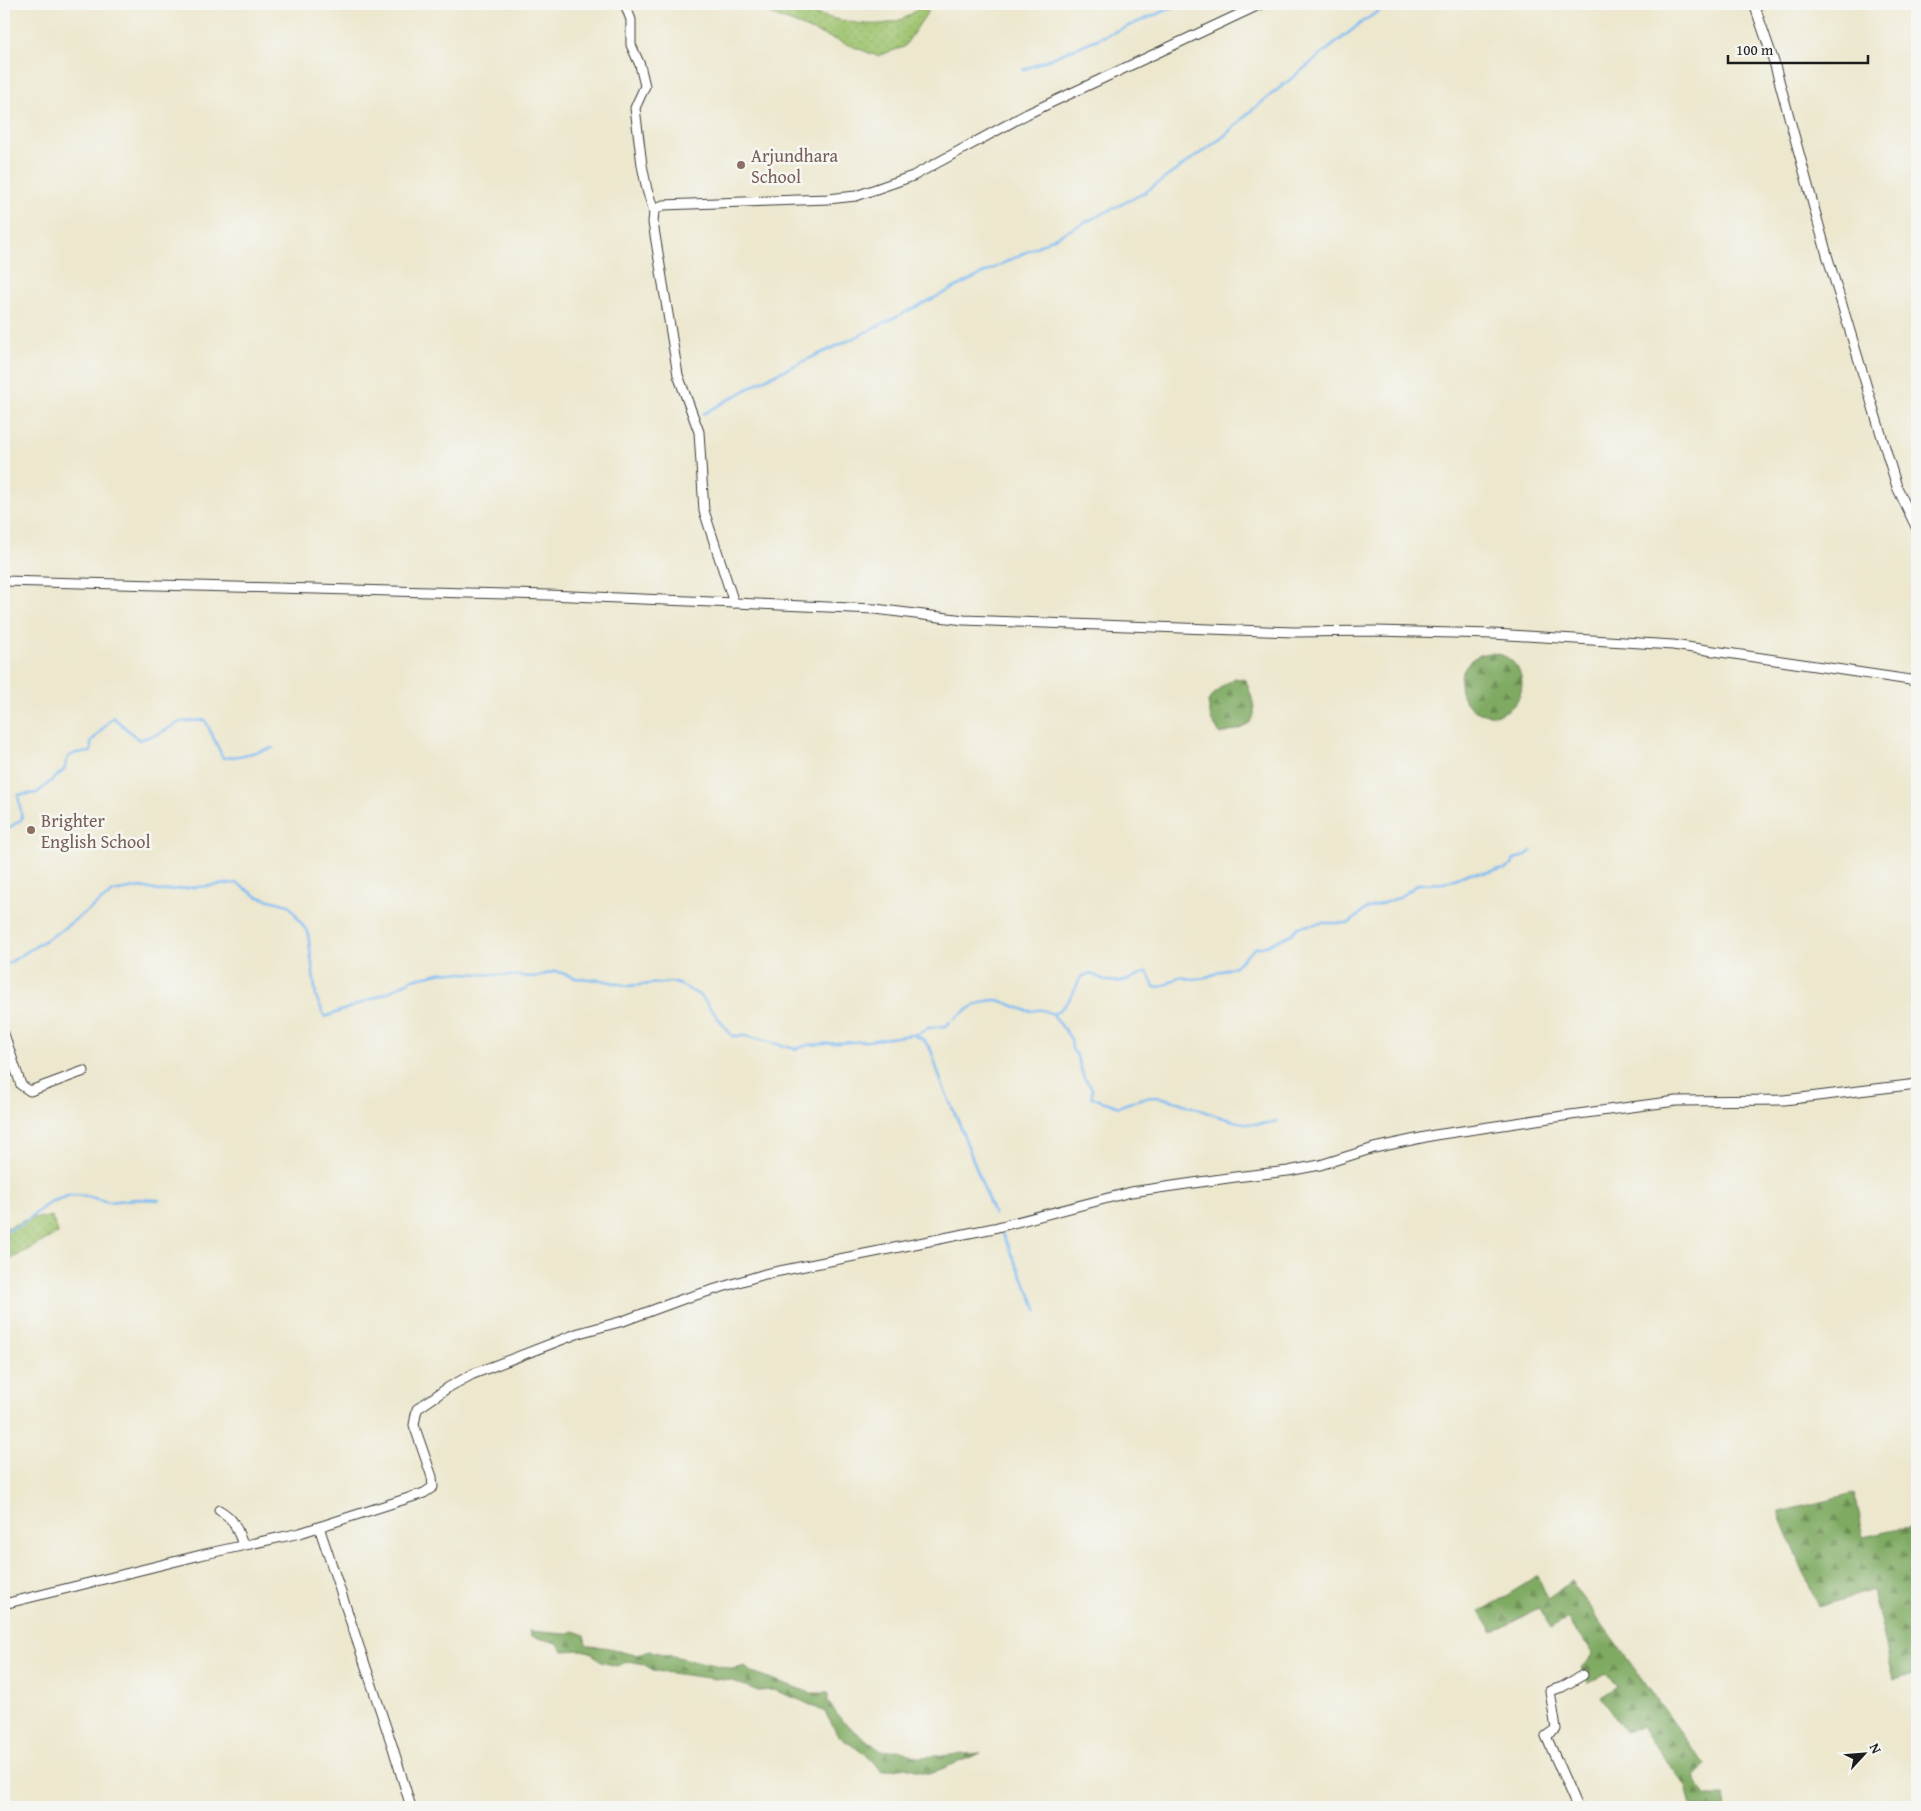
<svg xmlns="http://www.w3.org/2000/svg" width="1921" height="1811" font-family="'Gentium Book Plus',serif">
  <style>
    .grass { fill: url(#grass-dots); stroke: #5e7046 }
    .forest { fill: url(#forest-firs); stroke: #4e633f }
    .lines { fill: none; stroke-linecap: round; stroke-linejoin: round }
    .stream { stroke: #81bcf3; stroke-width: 2.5 }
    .street-casing { stroke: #3b3a37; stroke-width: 11 }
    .street { stroke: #fff; stroke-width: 9 }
    .education-dot { fill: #8d6e63; stroke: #f6f6f2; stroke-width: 2 }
    .labels { text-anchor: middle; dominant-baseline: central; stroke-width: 5; stroke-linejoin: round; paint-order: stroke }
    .education-label { font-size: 18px; fill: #785e54; stroke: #f6f6f2; text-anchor: start }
  </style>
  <defs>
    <pattern id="grass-dots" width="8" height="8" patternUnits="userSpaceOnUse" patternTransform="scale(1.25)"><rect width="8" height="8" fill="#9fc46f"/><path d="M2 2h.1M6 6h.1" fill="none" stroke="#88a860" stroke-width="1.8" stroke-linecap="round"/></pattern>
    <pattern id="forest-firs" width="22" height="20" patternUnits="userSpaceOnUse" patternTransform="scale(1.25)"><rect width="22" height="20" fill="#7faa62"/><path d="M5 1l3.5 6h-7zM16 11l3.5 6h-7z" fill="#678a50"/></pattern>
  </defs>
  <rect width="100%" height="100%" fill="#f6f6f2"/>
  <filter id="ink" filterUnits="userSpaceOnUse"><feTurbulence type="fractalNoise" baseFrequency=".02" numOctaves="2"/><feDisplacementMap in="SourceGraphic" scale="10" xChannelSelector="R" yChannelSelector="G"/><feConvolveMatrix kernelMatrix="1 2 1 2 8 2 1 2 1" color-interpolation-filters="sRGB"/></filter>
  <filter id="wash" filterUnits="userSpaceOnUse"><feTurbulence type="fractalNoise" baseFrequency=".0096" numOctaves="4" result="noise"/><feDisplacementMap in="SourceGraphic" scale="20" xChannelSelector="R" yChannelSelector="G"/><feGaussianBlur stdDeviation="1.12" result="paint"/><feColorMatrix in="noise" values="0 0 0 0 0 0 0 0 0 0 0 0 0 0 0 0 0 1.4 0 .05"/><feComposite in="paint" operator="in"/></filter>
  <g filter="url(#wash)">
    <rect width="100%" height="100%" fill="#ece7cd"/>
    <g class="grass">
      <path d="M756,4C763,4 771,3 779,4C786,5 794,8 801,10C838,20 893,39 922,4H933L904,47L877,56L765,12Z"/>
      <path d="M52,1217L58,1233L4,1263V1229L30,1218Z"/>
    </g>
    <g class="forest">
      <circle cx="1491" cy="684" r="31"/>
      <path d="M1235,678L1246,680C1258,715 1262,726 1220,734L1211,720L1208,701L1221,687Z"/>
      <path d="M1854,1494L1863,1537L1917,1525V1673L1894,1680L1873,1590L1818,1607L1779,1512Z"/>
      <path d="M1538,1576L1548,1599L1571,1581L1705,1766L1695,1777L1706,1796H1724L1726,1807H1691L1686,1786L1641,1728L1625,1732L1601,1697L1618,1686L1607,1674L1589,1683L1582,1668L1593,1653L1567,1619L1551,1629L1538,1608L1493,1633L1480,1612Z"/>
      <path d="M529,1631L565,1634L575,1631L584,1635L586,1644C594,1648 601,1646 609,1648C623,1651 635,1659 649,1651L734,1669L745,1666L752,1672L811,1693H828V1702L843,1722L881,1751L898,1750L919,1757L981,1753L929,1774L905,1767L882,1771L864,1753L845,1741L837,1734L825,1712L802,1701L774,1690L758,1691L732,1681L655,1671L643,1664L629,1661L617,1666L601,1662L590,1652L581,1650L563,1651L557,1643L531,1636Z"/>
    </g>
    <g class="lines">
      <g class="stream">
        <path d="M1023,70L1181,4"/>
        <path d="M703,414L767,378L856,337L1144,193L1223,137L1252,110L1362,22L1390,4"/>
        <path d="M4,829L9,828L22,819L18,795L37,793L64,770L68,757L76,753L91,752V742L113,717L139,740L158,734L180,722L205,720L223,758L239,756L273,748"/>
        <path d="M4,966L60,931L113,892L141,887L159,891L237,883L258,897L289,905L308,933L316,997L325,1017L385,994L413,979L443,972L537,977L556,971L576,978L601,980L629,986L671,982L681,985L701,996L732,1036H746L796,1049L808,1045L867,1041L918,1034L928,1028L946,1026L950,1022"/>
        <path d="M1053,1014L1071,1039L1072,1049L1076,1054L1084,1078L1092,1088V1097C1100,1102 1110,1102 1118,1107C1129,1103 1143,1096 1155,1097C1161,1097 1168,1099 1174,1101C1207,1110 1242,1132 1277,1121"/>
        <path d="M954,1019C964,1011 987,996 1001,1001C1008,1003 1024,1011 1030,1011C1034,1011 1038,1009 1042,1010C1046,1011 1049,1013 1053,1014C1068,1007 1074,991 1081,977L1091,973C1112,987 1125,983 1147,971L1154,987C1166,988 1170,981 1179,977L1192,979L1204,978L1235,966L1255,948L1266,946L1292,934L1298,927L1321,923H1349L1366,909L1398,898L1419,884L1444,883L1470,873H1483L1505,869L1512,865L1514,859L1525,856L1531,851"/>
        <path d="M915,1036L923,1039L931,1050L942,1084L959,1123L994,1215"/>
        <path d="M4,1231L21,1225L50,1202L71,1195L86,1196L109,1202L136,1199L159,1200"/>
        <path d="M1002,1233L1038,1311"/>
      </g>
    </g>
  </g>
  <g filter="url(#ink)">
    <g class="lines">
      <g class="street-casing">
        <g id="street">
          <path d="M625,4L631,20V45L640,65L645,86L635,108L642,165L647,190L654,211"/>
          <path d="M1754,4L1774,62L1827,255L1897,487L1917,529"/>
          <path d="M4,581L548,595L875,609L964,620L1294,632L1376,631L1493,634L1673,645L1917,681"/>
          <path d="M734,603L704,511L699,432L678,375L653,223L654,211L663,205L828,199L856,196L913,176L1027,114L1261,4"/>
          <path d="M4,1034L21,1085L30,1091L84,1071"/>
          <path d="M219,1510C235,1519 237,1529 243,1545"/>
          <path d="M319,1527L393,1748L411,1807"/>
          <path d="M4,1604L205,1554L300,1533L424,1493L433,1487L432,1477L414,1425L417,1409L449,1387L473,1374L579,1333L623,1321L683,1299L765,1274L994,1228L1131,1192L1235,1177L1288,1171L1320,1165L1374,1148L1435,1135L1563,1116L1676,1101L1784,1100L1917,1084"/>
          <path d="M1577,1807L1546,1736L1556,1729L1550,1691L1562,1687L1583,1675"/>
        </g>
      </g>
      <use href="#street" class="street"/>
    </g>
  </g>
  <g class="education-dot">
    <circle cx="741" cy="165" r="5"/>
    <circle cx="31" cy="830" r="5"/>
  </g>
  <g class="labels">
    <g class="education-label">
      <text x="751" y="155">Arjundhara<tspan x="751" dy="21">School</tspan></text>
      <text x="41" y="820">Brighter<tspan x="41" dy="21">English School</tspan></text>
    </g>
  </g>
  <rect width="1921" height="1811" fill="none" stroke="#f6f6f2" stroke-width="20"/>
  <g transform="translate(1864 1754) rotate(64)" stroke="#f6f6f2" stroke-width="4" paint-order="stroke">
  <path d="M0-4L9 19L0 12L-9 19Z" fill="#1c1c1c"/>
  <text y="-8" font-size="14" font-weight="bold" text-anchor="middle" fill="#1c1c1c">N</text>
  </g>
  <path d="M1728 55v8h140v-8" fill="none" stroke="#1c1c1c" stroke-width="2.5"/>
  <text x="1736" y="55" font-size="15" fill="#1c1c1c" stroke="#f6f6f2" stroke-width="4" paint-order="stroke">100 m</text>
</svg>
